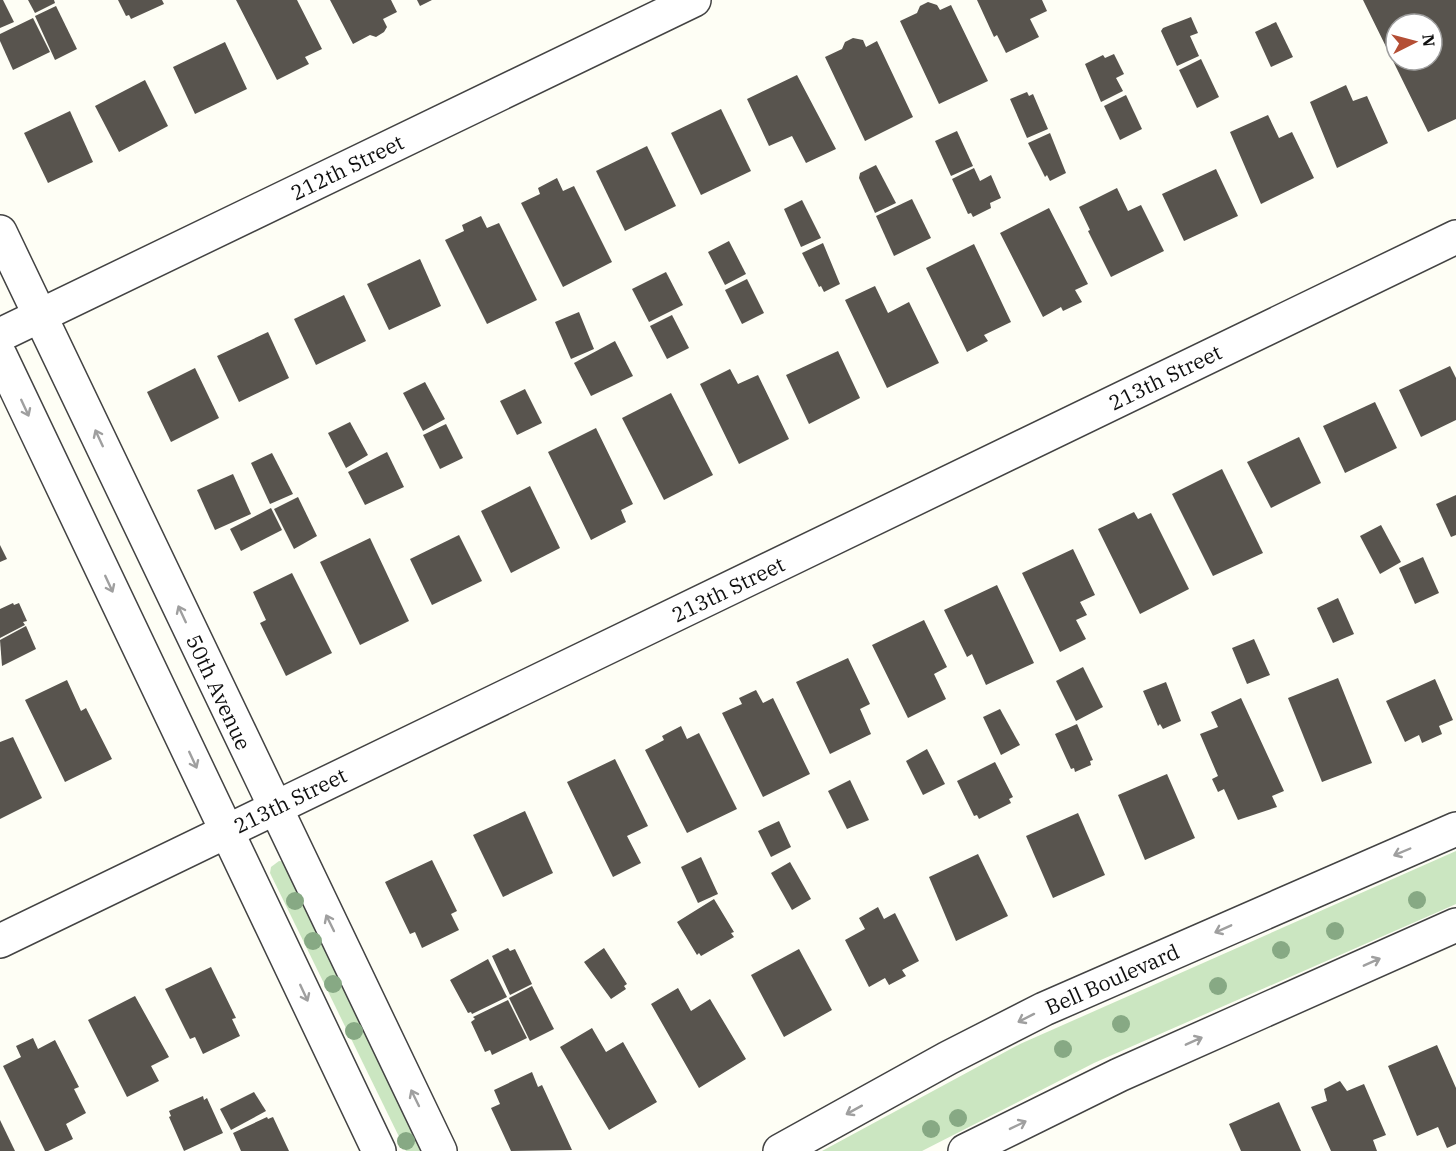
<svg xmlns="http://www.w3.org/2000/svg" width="1456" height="1151" font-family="'IBM Plex Serif',serif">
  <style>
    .green { fill: #cbe6c1 }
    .building { fill: #58544e; fill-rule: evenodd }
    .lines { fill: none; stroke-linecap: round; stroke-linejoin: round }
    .minor-casing { stroke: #434343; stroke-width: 36 }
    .tertiary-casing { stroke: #434343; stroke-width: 36 }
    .minor { stroke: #fff; stroke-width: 33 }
    .tertiary { stroke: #fff; stroke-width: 33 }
    .tree { fill: #87a984 }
    .oneway { stroke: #9f9f9f }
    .labels { text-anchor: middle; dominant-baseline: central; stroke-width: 6; stroke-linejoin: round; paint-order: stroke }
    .street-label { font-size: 21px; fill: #101010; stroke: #fff }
  </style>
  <rect width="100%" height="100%" fill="#fefef5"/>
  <g class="green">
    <path d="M1456,851V904L1094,1063L922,1151H822L1020,1044Z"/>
    <path d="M279,861L286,862L426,1151H406L270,873L271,867Z"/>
  </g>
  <g class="building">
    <path d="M0,0H3L14,22L0,28Z"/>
    <path d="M28,0H54L55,3L35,13Z"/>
    <path d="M118,0H162L164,4L131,19L129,15L126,16Z"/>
    <path d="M236,0H297L322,49L305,57L309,64L277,80Z"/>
    <path d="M330,0H391L397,12L383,19L387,27L384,32L376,37L370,35L353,44Z"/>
    <path d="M417,0H432L420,6Z"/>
    <path d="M977,0H1042L1047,11L1030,19L1039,37L1006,53L997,35L994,37Z"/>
    <path d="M1363,0H1456V119L1428,132ZM1396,24H1432V60H1396Z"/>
    <path d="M928,2L937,5L940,10L951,5L988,81L939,104L900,21L917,13L920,6Z"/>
    <path d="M56,6L77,49L55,60L35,16Z"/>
    <path d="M1191,17L1198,33L1190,36L1199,56L1177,66L1161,31L1163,28Z"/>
    <path d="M33,18L50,52L13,70L0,41V34Z"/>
    <path d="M1276,22L1293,57L1271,67L1255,32Z"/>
    <path d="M853,38L863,40L866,47L877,41L913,117L865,141L825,57L842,49L845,42Z"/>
    <path d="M225,42L247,89L195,114L173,67Z"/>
    <path d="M1114,54L1124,74L1116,78L1123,91L1101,102L1085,64L1103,55L1105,58Z"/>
    <path d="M1201,59L1219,97L1197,108L1179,70Z"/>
    <path d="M797,75L836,149L806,163L792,136L769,146L747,99Z"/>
    <path d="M145,80L168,126L119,152L95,106Z"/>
    <path d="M1346,85L1353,101L1367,96L1388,143L1337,168L1310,102Z"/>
    <path d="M1027,92L1029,96L1033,94L1048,129L1027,138L1010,99Z"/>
    <path d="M1126,95L1142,129L1120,140L1104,106Z"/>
    <path d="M721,109L751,171L701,195L671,133Z"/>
    <path d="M70,111L93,162L48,183L24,133Z"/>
    <path d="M1268,115L1279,138L1292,132L1314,178L1261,204L1230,132Z"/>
    <path d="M957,131L973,166L951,176L935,141Z"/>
    <path d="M1050,133L1066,173L1050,181L1047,175L1045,177L1028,143Z"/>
    <path d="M647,146L676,206L625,231L596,171Z"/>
    <path d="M876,165L896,203L875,213L859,178L860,173Z"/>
    <path d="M974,168L980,181L991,175L1001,198L990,203L991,208L973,217L971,213L968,214L952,179Z"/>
    <path d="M1216,169L1238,216L1184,241L1162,194Z"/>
    <path d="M557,178L563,191L574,186L612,262L563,287L521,203L540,194L538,188Z"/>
    <path d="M1117,188L1128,211L1141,205L1164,251L1111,277L1088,231L1090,230L1079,207Z"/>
    <path d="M912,199L931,238L894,256L876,216Z"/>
    <path d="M802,200L821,238L801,247L784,209Z"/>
    <path d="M1049,208L1088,284L1075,290L1082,302L1063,311L1061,307L1043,317L1000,233Z"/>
    <path d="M481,216L487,228L499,223L537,300L487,324L445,240L464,231L462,225Z"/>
    <path d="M729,241L746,274L725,285L708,252Z"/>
    <path d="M823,243L840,284L824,292L821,286L819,287L802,253Z"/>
    <path d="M974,244L1011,322L984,335L988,341L967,352L926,268Z"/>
    <path d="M420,259L441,306L389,330L367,284Z"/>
    <path d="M666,272L683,305L649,322L632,289Z"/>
    <path d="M747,279L764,313L742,324L725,290Z"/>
    <path d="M875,286L888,313L909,302L939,363L887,388L845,300Z"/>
    <path d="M344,295L366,341L316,365L294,319Z"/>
    <path d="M579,312L594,349L571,359L555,322Z"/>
    <path d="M672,315L689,348L667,359L650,326Z"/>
    <path d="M268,332L289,378L239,402L217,356Z"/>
    <path d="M615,341L633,376L591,396L574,363Z"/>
    <path d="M838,351L860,398L809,424L786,375Z"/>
    <path d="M1450,366L1456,378V420L1421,437L1399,390Z"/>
    <path d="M195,368L219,418L171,442L147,392Z"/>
    <path d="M730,369L738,384L758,375L789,439L739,464L700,384Z"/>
    <path d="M425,382L445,419L423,431L403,393Z"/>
    <path d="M525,389L542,423L517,435L500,401Z"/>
    <path d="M671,393L713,475L664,500L622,418Z"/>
    <path d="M1375,402L1397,448L1345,473L1323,426Z"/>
    <path d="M350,422L368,455L346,468L328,433Z"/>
    <path d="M446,424L463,458L440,469L423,435Z"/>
    <path d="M596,428L633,504L621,510L626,522L591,540L548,452Z"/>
    <path d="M1299,437L1321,483L1271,508L1247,462Z"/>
    <path d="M387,452L404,487L365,505L348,472Z"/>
    <path d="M272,453L293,494L270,504L251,463Z"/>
    <path d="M1222,469L1263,553L1213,576L1172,494Z"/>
    <path d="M233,474L251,514L215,530L197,490Z"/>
    <path d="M530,486L560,548L511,573L481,511Z"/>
    <path d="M1456,495V535L1451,537L1436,504Z"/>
    <path d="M298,497L317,536L294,549L274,509Z"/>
    <path d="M271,508L282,530L241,551L230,529Z"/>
    <path d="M1134,512L1138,519L1151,513L1189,589L1140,614L1098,529Z"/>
    <path d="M1381,525L1401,562L1380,574L1360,536Z"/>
    <path d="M459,535L482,581L432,605L410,559Z"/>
    <path d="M370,538L409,621L360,645L320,562Z"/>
    <path d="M0,545L7,559L0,562Z"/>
    <path d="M1073,549L1095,595L1080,602L1087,615L1076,620L1086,639L1060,652L1022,573Z"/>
    <path d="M1423,557L1439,593L1415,604L1399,568Z"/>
    <path d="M292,573L332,653L286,676L260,623L266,620L253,592Z"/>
    <path d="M997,585L1034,663L986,685L972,654L967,657L944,610Z"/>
    <path d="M1338,598L1354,634L1333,643L1317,608Z"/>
    <path d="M13,603L14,605L19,603L27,621L23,622L25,625L0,638V609Z"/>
    <path d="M924,620L947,667L934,674L946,699L908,718L872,645Z"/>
    <path d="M26,626L36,649L2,666L0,640Z"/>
    <path d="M1254,639L1270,675L1247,684L1232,648Z"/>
    <path d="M848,658L870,704L860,709L871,734L830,754L796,682Z"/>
    <path d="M1083,667L1103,707L1076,721L1056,681Z"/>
    <path d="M1338,678L1372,763L1322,782L1288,698Z"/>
    <path d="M1435,679L1453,720L1439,726L1442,734L1422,743L1419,735L1405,742L1386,701Z"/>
    <path d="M67,680L81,711L86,708L112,759L65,782L25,700Z"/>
    <path d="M1166,682L1181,721L1163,729L1160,724L1158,726L1143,691Z"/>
    <path d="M756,690L763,703L773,698L810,774L763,797L722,713L742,704L739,698Z"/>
    <path d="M1241,698L1284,791L1272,796L1277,807L1238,820L1224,789L1218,792L1212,779L1218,776L1200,734L1218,727L1211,712Z"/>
    <path d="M1000,709L1020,745L1001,755L983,717Z"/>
    <path d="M1077,724L1093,760L1090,761L1091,765L1075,772L1074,768L1071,769L1055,734Z"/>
    <path d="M681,726L687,739L699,733L737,809L687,833L645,750L664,740L662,736Z"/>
    <path d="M13,737L42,798L0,819V742Z"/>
    <path d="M927,749L945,784L923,795L906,761Z"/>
    <path d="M615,759L648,826L627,836L641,863L613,877L567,782Z"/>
    <path d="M995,762L1013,797L1009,799L1011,803L979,819L977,815L974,816L957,781Z"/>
    <path d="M1167,774L1195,838L1145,860L1118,795Z"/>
    <path d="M850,780L869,820L847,829L828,791Z"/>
    <path d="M525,811L553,873L503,897L473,835Z"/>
    <path d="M1078,813L1105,875L1053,898L1026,836Z"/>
    <path d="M779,821L791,847L771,857L758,831Z"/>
    <path d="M978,854L1008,916L956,941L929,877Z"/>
    <path d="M701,857L718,894L698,903L681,867Z"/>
    <path d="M432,860L457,911L451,914L459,930L422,948L415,932L410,934L385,882Z"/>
    <path d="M790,862L811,899L792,910L771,873Z"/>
    <path d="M714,899L734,932L731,933L734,937L701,956L699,953L697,955L677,922Z"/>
    <path d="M878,907L884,919L895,913L919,961L902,970L906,976L889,985L885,978L869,987L845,940L865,929L859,918Z"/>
    <path d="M508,948L510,951L515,949L532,984L510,995L492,956Z"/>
    <path d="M604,948L627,984L624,986L626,989L611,999L584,962Z"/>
    <path d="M799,949L832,1010L784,1037L751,975Z"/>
    <path d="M488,959L507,997L472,1014L471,1012L468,1013L450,980Z"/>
    <path d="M211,967L236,1018L232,1019L240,1036L203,1054L195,1037L190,1039L165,989Z"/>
    <path d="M532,986L554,1029L530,1041L509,998Z"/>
    <path d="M678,988L691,1011L710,999L746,1059L699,1088L651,1004Z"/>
    <path d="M135,996L169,1057L151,1066L159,1081L127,1097L88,1020Z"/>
    <path d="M508,1000L527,1038L492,1055L490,1050L485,1052L471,1022L475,1019L473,1017Z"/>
    <path d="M592,1028L606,1052L623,1042L657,1102L609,1130L560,1047Z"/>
    <path d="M33,1038L38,1049L55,1040L79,1087L74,1089L86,1113L66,1124L73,1139L48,1151H45L3,1066L21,1057L16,1046Z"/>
    <path d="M1437,1045L1456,1088V1144L1447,1148L1438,1127L1417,1136L1388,1066Z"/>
    <path d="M532,1072L538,1087L542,1085L572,1150L511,1151L491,1108L500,1104L494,1090Z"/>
    <path d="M1340,1081L1347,1091L1364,1084L1386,1135L1373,1140L1377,1151H1331L1311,1107L1327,1101L1324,1089Z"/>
    <path d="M254,1092L266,1111L231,1130L220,1109Z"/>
    <path d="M203,1096L204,1100L207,1098L223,1133L184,1151L169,1117L171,1116L169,1111Z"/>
    <path d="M1279,1102L1301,1151H1241L1229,1124Z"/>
    <path d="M267,1117L268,1119L273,1117L289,1151H241L233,1133Z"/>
    <path d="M0,1120L15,1151H0Z"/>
  </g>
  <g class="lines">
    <g class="minor-casing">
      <g id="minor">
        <path d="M0,232L440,1151"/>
        <path d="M0,335L694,0"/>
        <path d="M0,355L379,1151"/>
        <path d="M0,941L1456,237"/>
      </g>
    </g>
    <g class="tertiary-casing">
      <g id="tertiary">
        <path d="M780,1151L948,1058L1044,1009L1456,829"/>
        <path d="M965,1151L1119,1075L1456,925"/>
      </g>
    </g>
    <use href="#minor" class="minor"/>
    <use href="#tertiary" class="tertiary"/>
  </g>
  <g class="tree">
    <circle cx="1417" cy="900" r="9"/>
    <circle cx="295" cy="901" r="9"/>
    <circle cx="1335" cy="931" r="9"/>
    <circle cx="313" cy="941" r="9"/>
    <circle cx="1281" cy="950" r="9"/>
    <circle cx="333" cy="984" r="9"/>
    <circle cx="1218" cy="986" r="9"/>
    <circle cx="1121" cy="1024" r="9"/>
    <circle cx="354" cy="1031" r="9"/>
    <circle cx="1063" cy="1049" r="9"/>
    <circle cx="958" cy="1118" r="9"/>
    <circle cx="931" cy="1129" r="9"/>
    <circle cx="406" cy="1141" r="9"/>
  </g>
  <defs><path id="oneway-shaft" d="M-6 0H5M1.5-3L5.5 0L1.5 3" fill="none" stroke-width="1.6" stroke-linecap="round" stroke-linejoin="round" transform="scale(1.5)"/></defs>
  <g class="oneway">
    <use href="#oneway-shaft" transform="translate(25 408) rotate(65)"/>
    <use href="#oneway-shaft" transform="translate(99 438) rotate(-115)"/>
    <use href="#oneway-shaft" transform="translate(109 584) rotate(65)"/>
    <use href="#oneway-shaft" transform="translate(182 614) rotate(-115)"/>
    <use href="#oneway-shaft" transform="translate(193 760) rotate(65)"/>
    <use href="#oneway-shaft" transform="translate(1402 852) rotate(157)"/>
    <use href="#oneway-shaft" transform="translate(330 923) rotate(-116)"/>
    <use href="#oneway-shaft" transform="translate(1223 929) rotate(156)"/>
    <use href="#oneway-shaft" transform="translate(1372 962) rotate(-24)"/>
    <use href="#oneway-shaft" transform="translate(304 993) rotate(65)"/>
    <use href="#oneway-shaft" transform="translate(1026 1018) rotate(153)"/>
    <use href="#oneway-shaft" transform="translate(1194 1041) rotate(-24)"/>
    <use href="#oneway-shaft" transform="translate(415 1098) rotate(-116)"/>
    <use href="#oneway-shaft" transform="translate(854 1110) rotate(151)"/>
    <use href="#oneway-shaft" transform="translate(1018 1125) rotate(-26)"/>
  </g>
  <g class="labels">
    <g class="street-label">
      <text transform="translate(347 167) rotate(-26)">212th Street</text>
      <text transform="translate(1165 377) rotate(-26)">213th Street</text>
      <text transform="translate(728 589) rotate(-26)">213th Street</text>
      <text transform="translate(219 692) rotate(65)">50th Avenue</text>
      <text transform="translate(290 800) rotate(-26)">213th Street</text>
      <text transform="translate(1112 979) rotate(-24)">Bell Boulevard</text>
    </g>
  </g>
  <g transform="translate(1414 42) rotate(84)"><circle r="28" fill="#ffffff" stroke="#9f9f9f" stroke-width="1.5"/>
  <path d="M0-4.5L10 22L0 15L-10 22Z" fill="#b44e35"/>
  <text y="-9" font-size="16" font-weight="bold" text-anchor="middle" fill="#101010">N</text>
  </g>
</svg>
